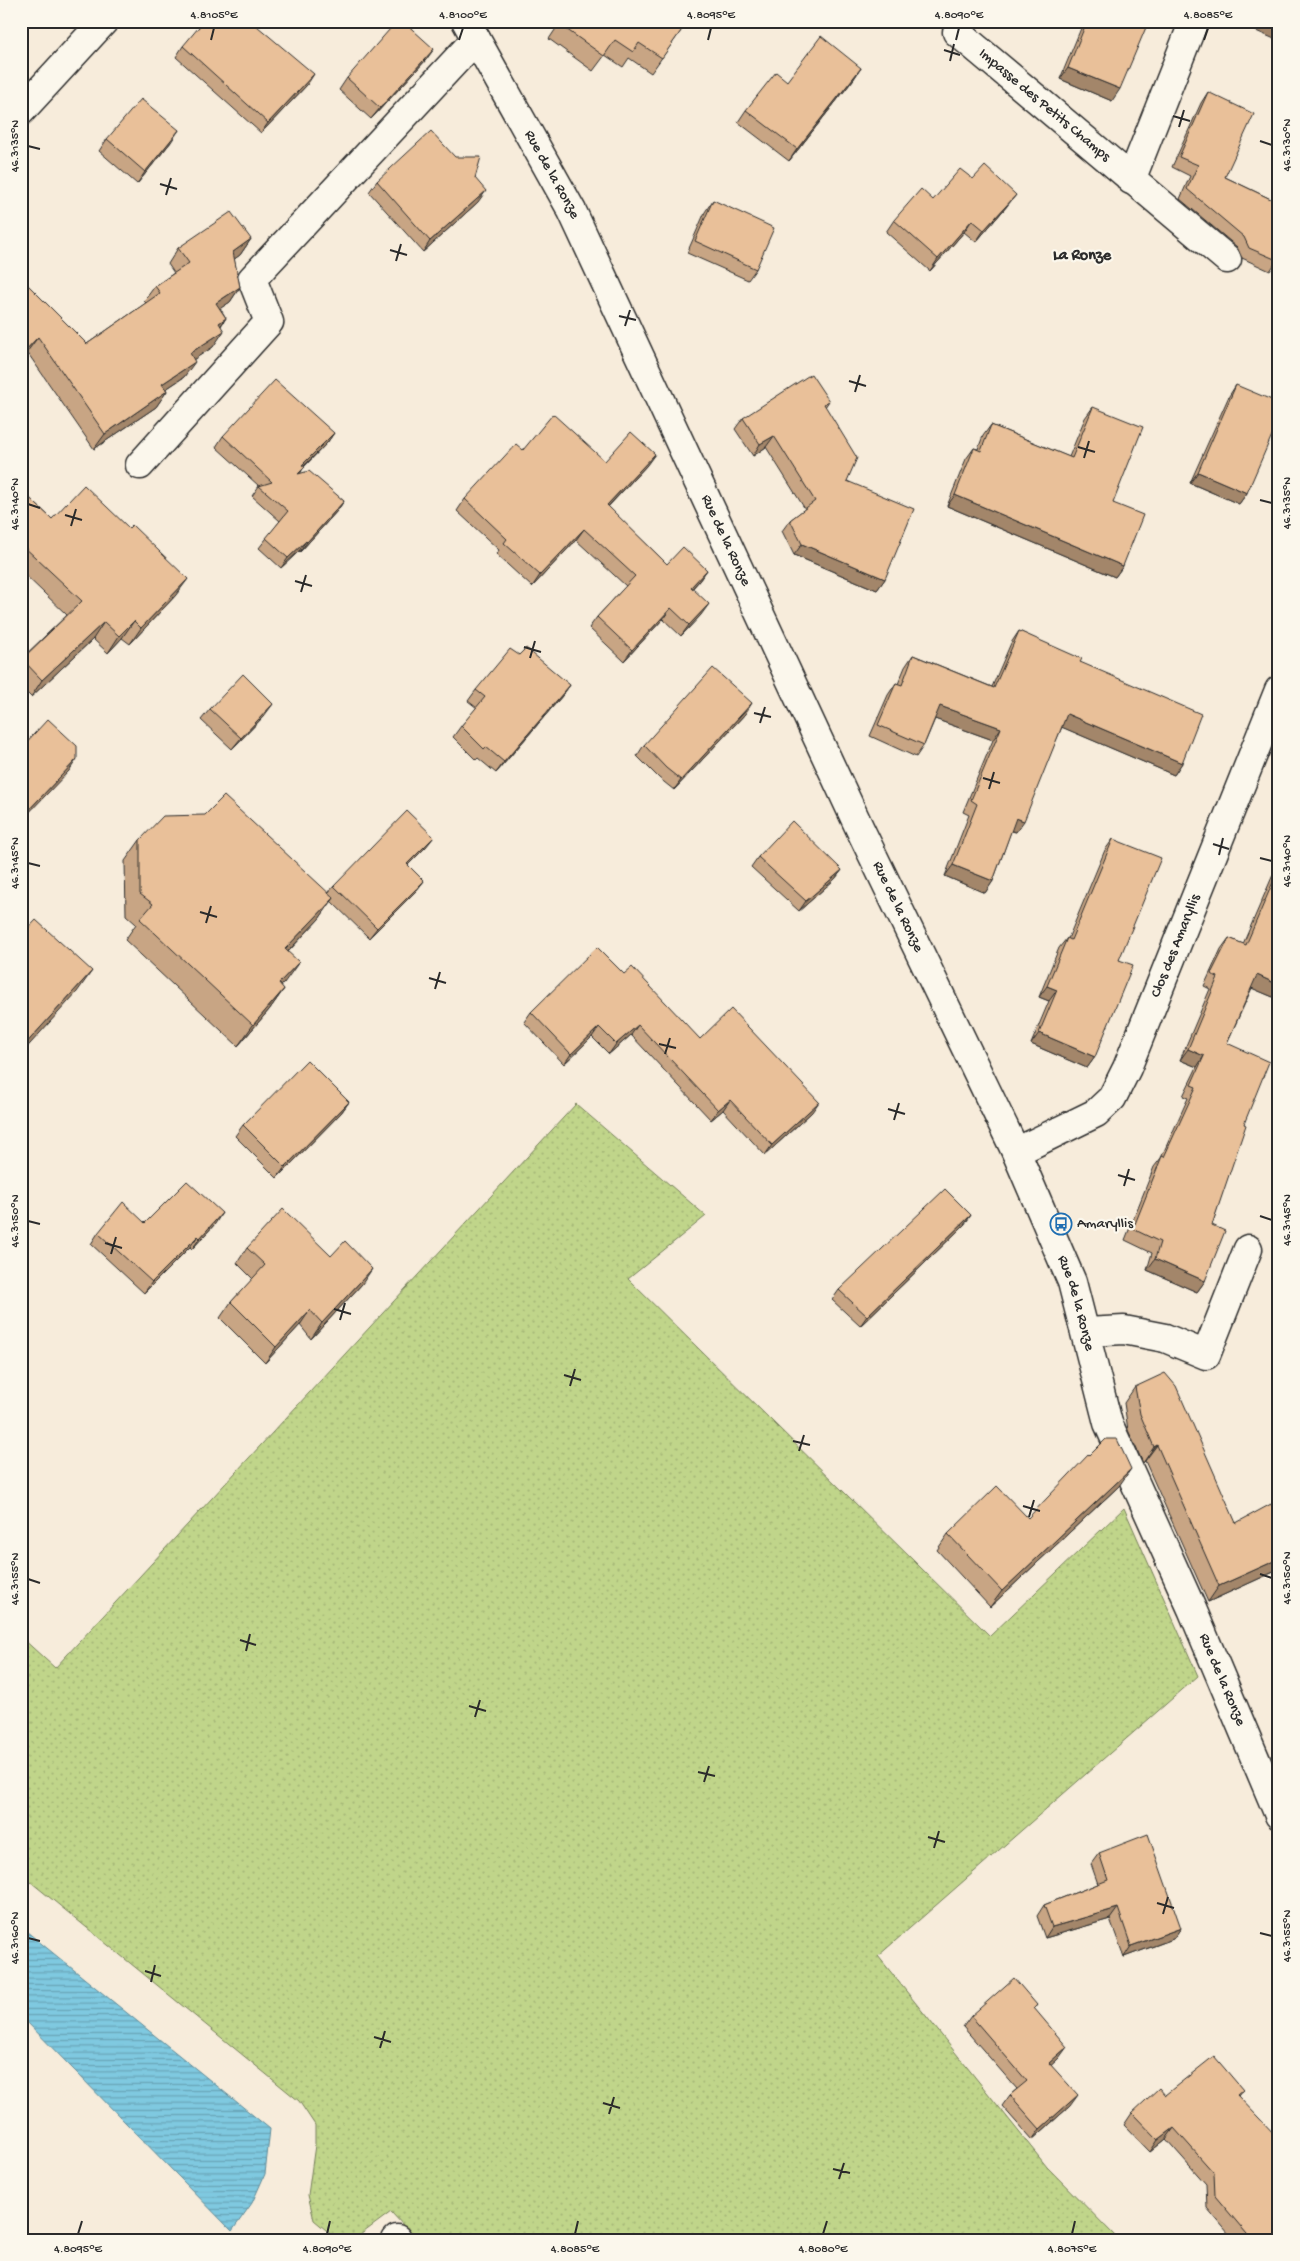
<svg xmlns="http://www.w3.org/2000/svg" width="1300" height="2261" font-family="'Gochi Hand',sans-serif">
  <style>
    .green { fill: url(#green-dots); stroke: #76805a }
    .water { fill: url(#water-rules); stroke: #5d8a98 }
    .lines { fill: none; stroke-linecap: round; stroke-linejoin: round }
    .minor-casing { stroke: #2b2b2b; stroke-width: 31 }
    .minor { stroke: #fbf7ec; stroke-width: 28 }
    .wall { fill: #c8a584; stroke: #2b2b2b }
    .shaded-wall { fill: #a3866b; stroke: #2b2b2b }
    .building { fill: #e9c099; stroke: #2b2b2b }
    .ticks { fill: none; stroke: #2b2b2b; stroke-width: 2 }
    .labels { text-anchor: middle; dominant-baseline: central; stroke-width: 4.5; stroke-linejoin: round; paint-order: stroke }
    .street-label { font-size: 15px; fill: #2b2b2b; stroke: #fbf7ec }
    .poi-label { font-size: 15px; fill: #2b2b2b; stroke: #fbf7ec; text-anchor: start }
    .neighbourhood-label { font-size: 16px; font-weight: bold; fill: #2b2b2b; stroke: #fbf7ec }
    .neatline { fill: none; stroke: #2b2b2b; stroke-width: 2 }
    .ticks-label { font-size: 12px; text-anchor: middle; fill: #2b2b2b }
  </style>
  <defs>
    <pattern id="green-dots" width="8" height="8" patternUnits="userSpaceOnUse" patternTransform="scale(1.25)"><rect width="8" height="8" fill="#c0d58a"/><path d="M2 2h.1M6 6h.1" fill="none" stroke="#a5b777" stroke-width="1.8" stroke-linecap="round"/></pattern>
    <pattern id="water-rules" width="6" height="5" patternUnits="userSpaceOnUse" patternTransform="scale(1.25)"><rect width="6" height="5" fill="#7fc9e0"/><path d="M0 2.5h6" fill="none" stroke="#68a3b6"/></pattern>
  </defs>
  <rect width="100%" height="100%" fill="#f7ecdb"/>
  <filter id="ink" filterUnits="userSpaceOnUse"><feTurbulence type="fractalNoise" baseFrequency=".02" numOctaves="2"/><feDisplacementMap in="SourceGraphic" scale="10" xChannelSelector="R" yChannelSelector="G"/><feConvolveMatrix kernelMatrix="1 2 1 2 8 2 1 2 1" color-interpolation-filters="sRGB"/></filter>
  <g filter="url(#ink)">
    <path class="green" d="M576,1104L706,1216L628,1279L990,1636L1124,1508L1198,1676L878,1956L1047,2167L1119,2240H417L391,2212L360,2235L338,2240L314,2220L308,2195L315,2145V2125L299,2101L21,1874V1637L55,1668Z"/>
    <path class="water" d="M21,1927L270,2129L265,2174L252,2203L232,2231L21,2016Z"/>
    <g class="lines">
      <g class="minor-casing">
        <g id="minor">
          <path id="s1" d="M466,21L572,211L860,829L1016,1152L1072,1282L1108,1423L1192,1609L1279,1815"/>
          <path id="s2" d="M957,32L1227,259"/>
          <path d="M21,111L104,21"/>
          <path d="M1131,180L1194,21"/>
          <path d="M140,465L269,322L252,279L476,39"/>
          <path id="s3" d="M1016,1152L1096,1113L1112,1098L1127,1068L1279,690"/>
          <path d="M1086,1332L1124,1330L1165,1338L1206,1355L1248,1249"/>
          <path d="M396,2240L397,2239"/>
        </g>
      </g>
      <use href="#minor" class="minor"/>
    </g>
    <g class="wall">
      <path d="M561,21H688L651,73L629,58L623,67L605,55L593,71L549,39Z"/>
      <path d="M1084,21H1137L1112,101L1060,79Z"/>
      <path d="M183,46L307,85L261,133L176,57Z"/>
      <path d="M426,60L371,119L339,90L347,78Z"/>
      <path d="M861,68L853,80L789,161L738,122L746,110L787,81Z"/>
      <path d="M1208,92L1225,177L1279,203V263L1276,262L1270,271L1242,258L1237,247L1180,199L1190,176L1172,167L1201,103Z"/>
      <path d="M107,139L171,142L137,184L99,151Z"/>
      <path d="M475,178L478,202L423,252L369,192L377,181Z"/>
      <path d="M713,200L756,269L748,280L687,253L705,212Z"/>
      <path d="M933,200L1007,206L976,242L964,232L930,271L886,232L894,220Z"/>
      <path d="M251,239L240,255L234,259L240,287L230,302L220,308L226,318L221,326L213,347L194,359L184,377L166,389L167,391L156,407L94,449L27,352L21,278L87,344L146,303L144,301L155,286L174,273L168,264L178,248Z"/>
      <path d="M1236,385L1247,493L1239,504L1190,483L1229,396Z"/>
      <path d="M829,401L825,407L847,481L885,579L877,590L794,555L782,531L790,520L805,509L766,447L753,456L735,429L743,418Z"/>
      <path d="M1093,407L1113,503L1123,566L1115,577L947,506L966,459L974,448L978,449L983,436L991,425L1069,457L1085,418Z"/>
      <path d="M334,433L327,443L304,467L300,474L344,501L337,511L300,552L299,551L281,568L259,548L280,521L252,496L259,486L216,447L223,436Z"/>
      <path d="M605,461L647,465L608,507L667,564L707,570L699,581L693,588L701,615L681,636L663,619L624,661L589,628L597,617L626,586L576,540L532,587L496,554L499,550L457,511L465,499Z"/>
      <path d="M21,490L52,519L176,595L130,644L122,638L108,653L93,639L31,697L21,687V659L67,615L21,571Z"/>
      <path d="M1019,631L1080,662L1182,763L1174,775L1062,727L1016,832L1011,831L993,881L985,893L945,876L969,815L963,812L993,740L935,719L924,745L916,757L870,736L888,695L896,683L898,684L905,667L913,655L992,687L1011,643Z"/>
      <path d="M519,655L570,685L562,696L496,773L478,758L476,760L453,737L461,726L477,708L468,701L476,690Z"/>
      <path d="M210,709L264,716L232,749L201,720Z"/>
      <path d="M745,714L674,790L659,778L637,756L644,745Z"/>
      <path d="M1113,839L1119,960L1095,1057L1087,1068L1031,1044L1049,1001L1039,997L1059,948L1067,938L1068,939L1105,850Z"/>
      <path d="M140,840L328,893L334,886L426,847L408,865L424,881L416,891L369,938L331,901L319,919L288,952L284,983L281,986L284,989L269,1010L238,1046L125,940L136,924L126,915L125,861Z"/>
      <path d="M758,857L842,870L835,879L799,911L751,867Z"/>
      <path d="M1279,861V989L1273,997L1252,988L1227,1043L1244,1124L1212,1225L1205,1281L1197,1292L1147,1270L1152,1253L1125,1240L1154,1167L1161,1158L1188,1098L1183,1096L1197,1067L1180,1060L1210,989L1204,986L1221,949L1229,938L1243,944Z"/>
      <path d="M624,974L700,1039L812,1112L765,1155L723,1110L711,1120L631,1035L609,1054L592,1037L564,1064L524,1022L531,1012Z"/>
      <path d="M349,1102L341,1113L277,1178L235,1136L243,1125Z"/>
      <path d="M971,1215L964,1225L860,1326L832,1300L839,1290Z"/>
      <path d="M145,1223L215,1224L192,1249L190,1247L144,1293L91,1244L98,1233Z"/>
      <path d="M247,1248L331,1256L362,1284L311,1339L300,1325L265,1363L220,1318L231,1302L253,1279L237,1263Z"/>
      <path d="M1135,1387L1236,1523L1279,1515V1569L1278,1570L1208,1602L1145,1461L1143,1463L1128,1430L1124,1403Z"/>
      <path d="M1119,1486L990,1607L937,1550L948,1534L1028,1518Z"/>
      <path d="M1099,1853L1181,1928L1173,1939L1124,1957L1110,1919L1045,1938L1037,1916L1044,1905L1098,1884L1091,1864Z"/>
      <path d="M1037,2005L1034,2009L1059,2058L1051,2065L1070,2106L1032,2140L1002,2106L1010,2095L1017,2089L963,2027L971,2016Z"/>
      <path d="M1243,2090L1238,2096L1278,2240H1234L1207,2208L1206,2184L1166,2139L1150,2152L1124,2125L1132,2113L1165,2095Z"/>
    </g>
    <g class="shaded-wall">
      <path d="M1233,21H1265L1279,27V41Z"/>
      <path d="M434,49L426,60L371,119L380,108Z"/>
      <path d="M861,68L853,80L789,161L797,149Z"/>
      <path d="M1068,68L1120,89L1112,101L1060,79Z"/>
      <path d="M314,74L307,85L261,133L268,123Z"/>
      <path d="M179,130L171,142L137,184L145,172Z"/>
      <path d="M486,191L478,202L423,252L430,241Z"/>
      <path d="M1016,195L1007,206L976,242L984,230Z"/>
      <path d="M972,220L964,232L930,271L938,259Z"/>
      <path d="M251,239L240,255L222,268L233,252Z"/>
      <path d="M1279,254V263L1276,262Z"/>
      <path d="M240,287L230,302L206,318L216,303Z"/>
      <path d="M226,318L215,334L219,323Z"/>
      <path d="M224,331L213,347L179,369L190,353Z"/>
      <path d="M38,337L27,352L21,358V355Z"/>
      <path d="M195,362L184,377L151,399L162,384Z"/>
      <path d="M167,391L156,407L94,449L105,434Z"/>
      <path d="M334,433L327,443L295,475L302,465Z"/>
      <path d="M774,436L766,447L753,456L760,444Z"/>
      <path d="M655,454L647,465L599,516L607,505Z"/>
      <path d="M1198,472L1247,493L1239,504L1190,483Z"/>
      <path d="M955,495L1123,566L1115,577L947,506Z"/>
      <path d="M344,501L337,511L300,552L307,542Z"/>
      <path d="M584,529L576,540L532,587L540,575Z"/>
      <path d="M306,541L299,551L281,568L288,558Z"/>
      <path d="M802,544L885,579L877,590L794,555Z"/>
      <path d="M707,570L699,581L683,598L691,587Z"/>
      <path d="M188,579L176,595L130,644L141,628Z"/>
      <path d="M709,604L701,615L681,636L689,625Z"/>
      <path d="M671,608L663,619L624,661L632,650Z"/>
      <path d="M134,621L122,638L108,653L119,636Z"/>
      <path d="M104,622L93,639L31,697L42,680Z"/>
      <path d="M570,685L562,696L496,773L504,762Z"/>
      <path d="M752,703L745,714L674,790L681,780Z"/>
      <path d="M273,704L264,716L232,749L241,738Z"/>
      <path d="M940,706L1001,728L993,740L932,718Z"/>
      <path d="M1067,714L1182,763L1174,775L1059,726Z"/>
      <path d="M77,759L69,771L21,821V818Z"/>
      <path d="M1016,818L1024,821L1016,832L1008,830Z"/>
      <path d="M434,837L426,847L399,874L407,864Z"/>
      <path d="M953,865L993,881L985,893L945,876Z"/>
      <path d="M842,870L835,879L799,911L806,901Z"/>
      <path d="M424,881L416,891L369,938L377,928Z"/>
      <path d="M334,898L319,919L270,970L285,949Z"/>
      <path d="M299,962L284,983L264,1004L279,983Z"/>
      <path d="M92,971L77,992L21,1054V1049Z"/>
      <path d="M1257,975L1279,985V989L1273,997L1249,987Z"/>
      <path d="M1047,986L1057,990L1049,1001L1039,997Z"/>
      <path d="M284,989L269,1010L238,1046L253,1025Z"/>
      <path d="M638,1025L631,1035L609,1054L616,1044Z"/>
      <path d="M599,1027L592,1037L564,1064L571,1054Z"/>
      <path d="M1039,1033L1095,1057L1087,1068L1031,1044Z"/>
      <path d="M1188,1049L1204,1056L1197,1067L1180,1060Z"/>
      <path d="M730,1100L723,1110L711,1120L718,1110Z"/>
      <path d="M349,1102L341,1113L277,1178L285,1167Z"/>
      <path d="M819,1102L812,1112L765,1155L772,1145Z"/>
      <path d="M222,1213L215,1224L192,1249L200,1238Z"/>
      <path d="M971,1215L964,1225L860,1326L867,1316Z"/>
      <path d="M198,1236L190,1247L144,1293L152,1282Z"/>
      <path d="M1155,1259L1205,1281L1197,1292L1147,1270Z"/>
      <path d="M372,1269L362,1284L311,1339L322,1323Z"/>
      <path d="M310,1310L300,1325L265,1363L276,1347Z"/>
      <path d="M1157,1445L1145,1461L1143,1463L1154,1447Z"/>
      <path d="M1131,1469L1119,1486L990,1607L1002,1591Z"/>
      <path d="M1279,1559V1569L1278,1570L1208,1602L1219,1586Z"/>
      <path d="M1118,1908L1110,1919L1045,1938L1052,1927Z"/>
      <path d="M1181,1928L1173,1939L1124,1957L1131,1946Z"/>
      <path d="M1067,2047L1059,2058L1042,2074L1049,2063Z"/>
      <path d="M1078,2095L1070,2106L1032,2140L1040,2129Z"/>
      <path d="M1174,2128L1166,2139L1150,2152L1158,2140Z"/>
      <path d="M1279,2235V2239L1278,2240H1274Z"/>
    </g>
    <g class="building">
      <path d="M204,21H251L314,74L268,123L183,46Z"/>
      <path d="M397,21H403L434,49L380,108L347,78Z"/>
      <path d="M561,21H688L662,58L639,43L633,52L615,40L604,56L559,24Z"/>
      <path d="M1087,21H1137L1147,25L1120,89L1068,68Z"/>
      <path d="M1265,21H1279V27Z"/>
      <path d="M821,36L861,68L797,149L746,110L776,72L787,81Z"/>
      <path d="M1208,92L1254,114L1225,177L1279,203V255L1277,260L1249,248L1244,237L1187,189L1198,165L1179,157Z"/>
      <path d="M141,99L179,130L145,172L107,139Z"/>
      <path d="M431,131L455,157H481L475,178L486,191L430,241L377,181Z"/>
      <path d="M985,166L1016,195L984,230L972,220L938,259L894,220L921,189L933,200L960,169L973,179Z"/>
      <path d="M713,200L774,228L756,269L695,241Z"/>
      <path d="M231,212L251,239L233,252L240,287L216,303L226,318L219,323L224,331L190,353L195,362L162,384L167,391L105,434L38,337L21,355V278L87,344L160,293L155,286L189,263L178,248Z"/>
      <path d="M811,374L829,401L824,404L857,458L847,481L914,509L885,579L802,544L790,520L815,501L774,436L760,444L743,418Z"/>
      <path d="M275,380L334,433L302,465L305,467L298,474L309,471L344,501L307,542L306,541L288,558L266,538L288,511L259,486L272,482L223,436Z"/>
      <path d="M1236,385L1279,403V419L1247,493L1198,472Z"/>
      <path d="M1093,407L1143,427L1113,503L1143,515L1123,566L955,495L974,448L981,451L991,425L1072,458Z"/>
      <path d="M553,414L605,461L631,432L655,454L607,505L667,564L683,547L707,570L691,587L709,604L689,625L671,608L632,650L597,617L635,576L584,529L540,575L504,543L507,539L465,499L516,444L523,450Z"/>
      <path d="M84,485L129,528L132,525L188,579L141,628L134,621L119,636L104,622L42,680L22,659L82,601L21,544V490L52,519Z"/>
      <path d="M1019,631L1082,659L1080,662L1201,714L1182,763L1067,714L1024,821L1016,818L993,881L953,865L977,804L971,800L1001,728L940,706L924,745L878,725L896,683L902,685L913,655L994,688Z"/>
      <path d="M526,648L570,685L504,762L486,747L484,749L461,726L485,697L476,690L510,649L519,655Z"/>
      <path d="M713,668L752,703L681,780L666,768L644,745Z"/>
      <path d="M243,674L273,704L241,738L210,709Z"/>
      <path d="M48,719L77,746V759L21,818V748Z"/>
      <path d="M224,796L334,898L285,949L299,962L279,983L284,989L253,1025L140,919L153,904L140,894V840L163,816L205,815Z"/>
      <path d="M407,811L434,837L407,864L424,881L377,928L334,886Z"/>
      <path d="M792,821L842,870L806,901L758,857Z"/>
      <path d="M1113,839L1161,858L1119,960L1133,965L1095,1057L1039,1033L1057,990L1047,986L1067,938L1071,940Z"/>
      <path d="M1279,868V985L1257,975L1227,1043L1269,1062L1244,1124L1246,1125L1212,1225L1225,1231L1205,1281L1155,1259L1160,1242L1133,1229L1162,1156L1164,1157L1196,1087L1191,1085L1204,1056L1188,1049L1218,977L1211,974L1229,938L1246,945Z"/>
      <path d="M36,920L92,971L21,1049V936Z"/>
      <path d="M597,947L624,974L632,967L700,1039L731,1009L819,1102L772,1145L730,1100L718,1110L638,1025L616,1044L599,1027L571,1054L531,1012Z"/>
      <path d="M307,1060L349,1102L285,1167L243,1125Z"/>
      <path d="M187,1181L222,1213L200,1238L198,1236L152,1282L98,1233L123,1202L145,1223Z"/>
      <path d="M945,1189L971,1215L867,1316L839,1290Z"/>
      <path d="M283,1209L331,1256L345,1241L372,1269L322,1323L310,1310L276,1347L231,1302L265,1265L247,1248Z"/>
      <path d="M1165,1373L1176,1386L1236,1523L1271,1504L1278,1516L1279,1515V1559L1219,1586L1157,1445L1154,1447L1140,1414L1135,1387Z"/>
      <path d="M1106,1439H1117L1131,1469L1002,1591L948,1534L997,1486L1028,1518L1089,1454L1090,1455Z"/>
      <path d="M1148,1834L1181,1928L1131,1946L1118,1908L1052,1927L1044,1905L1108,1880L1099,1853Z"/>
      <path d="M1014,1978L1037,2005L1034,2008L1067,2047L1049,2063L1078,2095L1040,2129L1010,2095L1027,2081L971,2016Z"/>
      <path d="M1214,2056L1243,2090L1237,2095L1279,2139V2235L1274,2240H1252L1215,2196L1214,2173L1174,2128L1158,2140L1132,2113L1159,2088L1165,2095Z"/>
    </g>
  </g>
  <path class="ticks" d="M211,40L214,28M459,40L463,28M708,40L711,28M956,40L959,28M1204,40L1208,28M944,50L960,55M950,61L954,44M1173,116L1190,121M1179,127L1184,110M1260,141L1272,145M28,146L40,149M160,184L177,189M166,195L171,178M390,250L407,255M396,261L401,244M619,316L636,320M625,326L630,310M849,381L866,386M855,392L860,375M1078,447L1095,452M1084,458L1089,441M1260,500L1272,503M28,504L40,508M65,515L82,520M71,526L76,509M295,581L312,586M301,592L306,575M524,647L541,652M530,658L535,641M754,713L771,717M760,723L765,707M983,778L1000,783M989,789L994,772M1213,844L1229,849M1219,855L1223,838M1260,858L1272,861M28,863L40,866M200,912L217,917M206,923L211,906M429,978L446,983M435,989L440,972M659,1044L676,1048M665,1054L670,1038M888,1109L905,1114M894,1120L899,1103M1118,1175L1135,1180M1124,1186L1129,1169M1260,1216L1272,1220M28,1221L40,1224M105,1243L122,1248M111,1254L116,1237M334,1309L351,1314M340,1320L345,1303M564,1375L581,1380M570,1386L575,1369M793,1441L810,1445M799,1451L804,1435M1023,1506L1040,1511M1029,1517L1034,1500M1260,1574L1272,1578M28,1579L40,1583M240,1640L256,1645M246,1651L250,1634M469,1706L486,1711M475,1717L480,1700M698,1772L715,1776M704,1782L709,1766M928,1837L945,1842M934,1848L939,1831M1157,1903L1174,1908M1163,1914L1168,1897M1260,1933L1272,1936M28,1938L40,1941M145,1971L161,1976M151,1982L155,1965M374,2037L391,2042M380,2048L385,2031M603,2103L620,2108M609,2114L614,2097M833,2169L850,2173M839,2179L844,2163M78,2234L82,2221M327,2234L330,2221M575,2234L578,2221M823,2234L827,2221M1072,2234L1075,2221"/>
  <defs>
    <g id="bus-ring" transform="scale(1.125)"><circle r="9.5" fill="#fbf7ec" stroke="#1f6fb2" stroke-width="1.5"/><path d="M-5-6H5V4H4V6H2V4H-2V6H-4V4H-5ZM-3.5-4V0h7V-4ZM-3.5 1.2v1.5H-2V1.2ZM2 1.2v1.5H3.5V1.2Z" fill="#1f6fb2"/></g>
  </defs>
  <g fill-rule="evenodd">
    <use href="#bus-ring" x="1061" y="1224"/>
  </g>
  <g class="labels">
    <g class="street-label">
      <text stroke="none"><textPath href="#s2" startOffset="114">Impasse des Petits Champs</textPath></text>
      <text stroke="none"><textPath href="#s1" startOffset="176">Rue de la Ronze</textPath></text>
      <text stroke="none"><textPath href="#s1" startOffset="581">Rue de la Ronze</textPath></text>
      <text stroke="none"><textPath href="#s1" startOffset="986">Rue de la Ronze</textPath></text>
      <text stroke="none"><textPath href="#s3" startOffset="276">Clos des Amaryllis</textPath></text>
      <text stroke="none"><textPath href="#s1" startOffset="1421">Rue de la Ronze</textPath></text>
      <text stroke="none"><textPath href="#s1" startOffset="1826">Rue de la Ronze</textPath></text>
    </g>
    <g class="poi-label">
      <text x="1077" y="1224">Amaryllis</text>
    </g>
    <g class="neighbourhood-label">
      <text x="1082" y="256">La Ronze</text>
    </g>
  </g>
  <rect width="1300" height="2261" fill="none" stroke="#fbf7ec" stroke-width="55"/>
  <rect x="28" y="28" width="1244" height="2206" class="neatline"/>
  <g class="ticks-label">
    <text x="214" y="18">4.8105°E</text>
    <text x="463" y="18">4.8100°E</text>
    <text x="711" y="18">4.8095°E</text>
    <text x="959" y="18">4.8090°E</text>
    <text x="1208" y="18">4.8085°E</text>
    <text transform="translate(1286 145) rotate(-90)" y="4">46.3130°N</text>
    <text transform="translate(14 146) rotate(-90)" y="4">46.3135°N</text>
    <text transform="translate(1286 503) rotate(-90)" y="4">46.3135°N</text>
    <text transform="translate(14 504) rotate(-90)" y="4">46.3140°N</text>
    <text transform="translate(1286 861) rotate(-90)" y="4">46.3140°N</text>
    <text transform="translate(14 863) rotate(-90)" y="4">46.3145°N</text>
    <text transform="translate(1286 1220) rotate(-90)" y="4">46.3145°N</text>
    <text transform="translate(14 1221) rotate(-90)" y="4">46.3150°N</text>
    <text transform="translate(1286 1578) rotate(-90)" y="4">46.3150°N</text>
    <text transform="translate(14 1579) rotate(-90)" y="4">46.3155°N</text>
    <text transform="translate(1286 1936) rotate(-90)" y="4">46.3155°N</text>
    <text transform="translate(14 1938) rotate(-90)" y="4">46.3160°N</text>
    <text x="78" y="2252">4.8095°E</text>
    <text x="327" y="2252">4.8090°E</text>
    <text x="575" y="2252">4.8085°E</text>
    <text x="823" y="2252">4.8080°E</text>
    <text x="1072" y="2252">4.8075°E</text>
  </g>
</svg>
